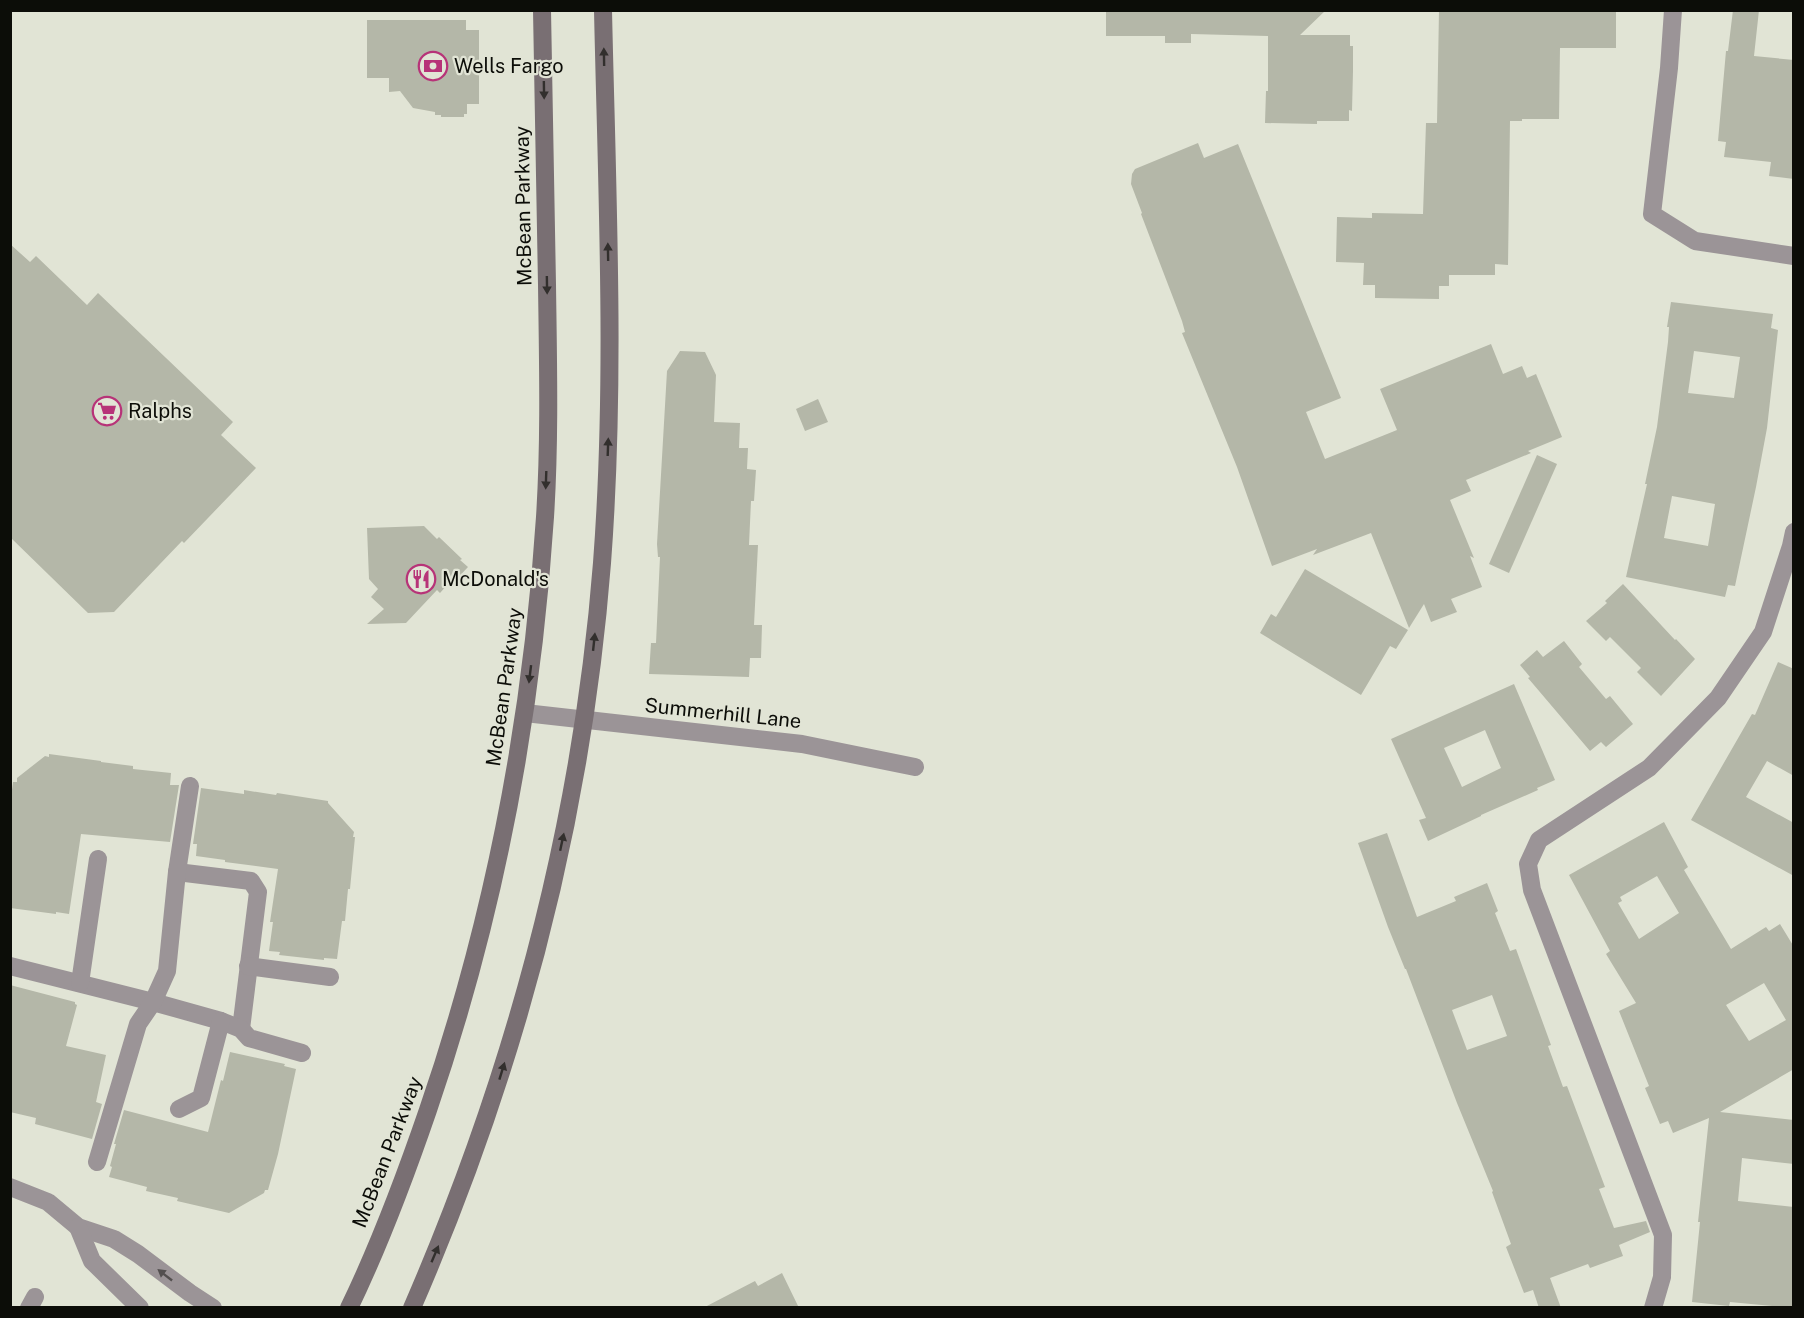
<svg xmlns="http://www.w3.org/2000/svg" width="1804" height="1318" font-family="'Public Sans',sans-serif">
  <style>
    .building { fill: #b4b7a8; fill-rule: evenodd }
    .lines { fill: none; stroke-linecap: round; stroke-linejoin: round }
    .street { stroke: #9b9497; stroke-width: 18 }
    .secondary { stroke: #796f73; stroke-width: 18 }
    .oneway { fill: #322f2d }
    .oneway2 { fill: #545050 }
    .labels { text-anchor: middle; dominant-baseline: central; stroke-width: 4.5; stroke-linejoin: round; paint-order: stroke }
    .poi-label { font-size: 20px; fill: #0c0d08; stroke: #e1e4d5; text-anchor: start }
    .street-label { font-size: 20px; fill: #0c0d08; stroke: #e1e4d5 }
  </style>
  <rect width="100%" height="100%" fill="#e1e4d5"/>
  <g class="building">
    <path d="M1106,10H1326L1300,35H1350V46H1353V71L1352,111L1349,110V121H1317V124L1265,123L1266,91H1268V36L1191,34V43H1165V36H1106Z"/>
    <path d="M1439,10H1616V48H1560L1559,119H1522V121H1510L1508,265L1495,264V275H1449V286H1439V299L1375,298V285H1363L1364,263L1336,262L1337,217L1372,218V213L1423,214L1426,123H1437Z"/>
    <path d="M1733,10H1759L1754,56L1794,60V179L1769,176L1771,162L1724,157L1726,142L1718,141L1726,51H1728Z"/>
    <path d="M367,20H466V30H479V104H467V114H464V117H441V115H435V112L413,108L400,91L389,92V78H367Z"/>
    <path d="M1198,143L1204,158L1238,144L1341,398L1306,412L1325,459L1397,430L1380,389L1491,344L1503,374L1522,366L1527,378L1536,374L1562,437L1528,451L1531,453L1466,480L1471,491L1450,500L1474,558L1470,556L1482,587L1451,599L1457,612L1431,622L1424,604L1409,628L1371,533L1313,555L1317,549L1272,566L1237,467L1182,333L1185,332L1182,321L1141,214L1142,213L1131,184L1132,174L1135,169Z"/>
    <path d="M10,244L30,262L36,256L87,305L98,293L233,422L221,435L256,468L184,543L182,541L114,612L88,613L10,537Z"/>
    <path d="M1671,302L1773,314L1771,328L1778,330L1767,428L1756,487L1735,586L1728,585L1725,597L1626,577L1647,484H1645L1657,427L1668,342L1669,327H1667ZM1694,351L1740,357L1734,398L1688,393ZM1672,496L1715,504L1708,546L1664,538Z"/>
    <path d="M680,351L705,352L716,375L714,422L740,423L739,448H748L747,469L756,470L754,501H751L749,545H758L754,625H762L761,658H750L749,677L649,674L651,643H656L660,557H658L657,544L667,371Z"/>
    <path d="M818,399L828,422L805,431L796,409Z"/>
    <path d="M1537,455L1557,464L1509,573L1489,564Z"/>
    <path d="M424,526L437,539L439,537L462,559L460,560L468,567L450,586L448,584L440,593L437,590L406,623L367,624L384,609L371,597L378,589L369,579L367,528Z"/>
    <path d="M1305,569L1408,630L1396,649L1390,646L1361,695L1260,633L1271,614L1276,617Z"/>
    <path d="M1623,584L1675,640L1676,639L1695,659L1661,696L1637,672L1641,668L1610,637L1606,641L1586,621L1607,603L1605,601Z"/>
    <path d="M1564,641L1582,664L1579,667L1606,699L1610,696L1633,724L1606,747L1601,742L1590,751L1528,678L1530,677L1520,665L1537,650L1543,657Z"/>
    <path d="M1778,662L1794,669V776L1767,761L1746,797L1794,823V876L1691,820L1752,714L1755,715Z"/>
    <path d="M1514,684L1555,780L1537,788L1538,790L1481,815V816L1428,841L1419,820L1426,818L1391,739ZM1485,730L1501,768L1462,787L1444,748Z"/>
    <path d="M49,754L101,761V762L133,766V769L171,773L170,785H179L170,842L81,834L69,914L56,912V914L10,908V805L13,782H17V778L45,756L49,757Z"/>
    <path d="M201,788L244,794V790L276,795L277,793L328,801V803L354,832L353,837H355L350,889H348L345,921H342L337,959L324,958V960L279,955L280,952L269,951L273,922H270L278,869L225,862V860L196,856L197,844H193Z"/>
    <path d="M1664,822L1688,867L1684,870L1731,949L1766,927L1769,931L1780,924L1794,947V1069L1720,1112L1794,1120V1164L1742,1158L1738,1201L1794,1207V1308L1730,1302L1729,1306L1692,1302L1700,1222H1698L1709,1118L1673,1133L1668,1121L1660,1124L1645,1088L1649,1086L1619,1011L1636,1003L1606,954L1610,951L1569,875ZM1657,876L1679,913L1639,939L1618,903L1622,901L1620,897ZM1764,983L1786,1020L1749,1041L1726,1005Z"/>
    <path d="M1387,833L1417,917L1456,901L1454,897L1487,883L1498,911L1495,913L1510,951L1516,949L1551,1045L1548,1046L1563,1087L1567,1086L1605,1187L1599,1189L1614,1228L1646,1221L1650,1232L1619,1245L1623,1256L1590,1268L1588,1264L1550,1278L1561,1308H1539L1533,1290L1524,1293L1506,1247L1511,1244L1492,1192L1493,1191L1457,1103L1406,969H1405L1388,927L1358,843ZM1492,995L1507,1036L1467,1050L1452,1010Z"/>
    <path d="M10,985L75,1002V1004L77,1005L66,1046L106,1055L96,1102L102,1104L92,1139L35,1124L36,1118L10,1112Z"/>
    <path d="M230,1052L285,1064L284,1066L296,1069L278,1154L268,1190H265L264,1193L229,1213L177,1201L178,1198L146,1191L147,1187L109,1177L112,1167L110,1166L116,1144H114L124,1110L208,1132L221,1080L223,1081Z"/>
    <path d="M782,1273L799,1308H703L755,1281L758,1286Z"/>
  </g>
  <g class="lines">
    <g class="street">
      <path d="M1673,10L1669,68L1652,214L1695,241L1794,256"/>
      <path d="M525,713L802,744L915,767"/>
      <path d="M177,872L251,881L258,892L241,1029"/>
      <path d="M10,966L153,1002L221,1021L241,1029L249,1038L302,1053"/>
      <path d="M248,966L330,977"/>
      <path d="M80,983L98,859"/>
      <path d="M179,1109L201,1098L221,1021"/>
      <path d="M97,1162L138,1024L153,1002L167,971L177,872L190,786"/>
      <path d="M10,1187L48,1202L78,1227L114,1239L138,1254L190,1293L213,1308"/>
      <path d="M78,1227L92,1261L140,1308"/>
      <path d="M29,1308L35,1297"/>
      <path d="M1653,1308L1662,1277L1663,1235L1532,890L1528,864L1539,840L1649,768L1718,698L1763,632L1791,546L1794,532"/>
    </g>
    <g class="secondary">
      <path d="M349,1308C380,1244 405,1177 428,1110C494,918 532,719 545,517C550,439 548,361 547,284C545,193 544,102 542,10"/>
      <path d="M412,1308C515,1071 582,820 602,563C616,379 607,194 603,10"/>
    </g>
  </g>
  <defs><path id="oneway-solid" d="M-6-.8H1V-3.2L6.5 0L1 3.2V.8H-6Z" transform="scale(1.5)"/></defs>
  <g class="oneway">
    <use href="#oneway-solid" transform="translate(604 57) rotate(-91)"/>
    <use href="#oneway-solid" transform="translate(544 90) rotate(89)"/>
    <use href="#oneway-solid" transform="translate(608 252) rotate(-91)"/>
    <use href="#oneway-solid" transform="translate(547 285) rotate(89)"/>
    <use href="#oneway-solid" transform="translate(608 447) rotate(-88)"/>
    <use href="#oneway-solid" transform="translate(546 480) rotate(92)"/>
    <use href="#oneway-solid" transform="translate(594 642) rotate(-84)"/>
    <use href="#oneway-solid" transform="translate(530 674) rotate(97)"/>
    <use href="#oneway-solid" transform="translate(562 842) rotate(-78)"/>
    <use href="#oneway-solid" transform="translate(502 1071) rotate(-73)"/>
    <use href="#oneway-solid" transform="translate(435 1254) rotate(-67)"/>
  </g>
  <use class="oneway2" href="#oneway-solid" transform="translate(165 1275) rotate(-142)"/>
  <defs>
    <g id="bank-ring" transform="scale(1.5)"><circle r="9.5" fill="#e1e4d5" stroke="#b73378" stroke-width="1.5"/><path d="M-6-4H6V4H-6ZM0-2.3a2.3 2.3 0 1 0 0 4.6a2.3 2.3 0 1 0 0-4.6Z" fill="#b73378"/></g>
    <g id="supermarket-ring" transform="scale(1.5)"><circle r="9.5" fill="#e1e4d5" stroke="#b73378" stroke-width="1.5"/><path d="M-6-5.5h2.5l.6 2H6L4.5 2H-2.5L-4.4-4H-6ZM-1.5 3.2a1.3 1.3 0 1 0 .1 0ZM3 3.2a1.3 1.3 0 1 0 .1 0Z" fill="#b73378"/></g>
    <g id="restaurant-ring" transform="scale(1.5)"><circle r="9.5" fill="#e1e4d5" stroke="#b73378" stroke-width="1.5"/><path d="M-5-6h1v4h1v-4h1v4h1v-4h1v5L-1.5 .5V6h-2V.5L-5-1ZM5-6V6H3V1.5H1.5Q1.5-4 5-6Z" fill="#b73378"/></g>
  </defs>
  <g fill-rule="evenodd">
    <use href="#bank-ring" x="433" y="66"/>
    <use href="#supermarket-ring" x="107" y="411"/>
    <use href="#restaurant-ring" x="421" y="579"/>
  </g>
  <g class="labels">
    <g class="poi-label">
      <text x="454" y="66">Wells Fargo</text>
      <text x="128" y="411">Ralphs</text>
      <text x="442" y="579">McDonald's</text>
    </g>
    <g class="street-label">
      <text transform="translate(523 206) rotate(-91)">McBean Parkway</text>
      <text transform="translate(504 687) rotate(-82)">McBean Parkway</text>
      <text transform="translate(723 713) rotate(6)">Summerhill Lane</text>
      <text transform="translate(387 1152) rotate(-69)">McBean Parkway</text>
    </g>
  </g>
  <rect width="1804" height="1318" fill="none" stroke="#0c0d08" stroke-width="24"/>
</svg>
